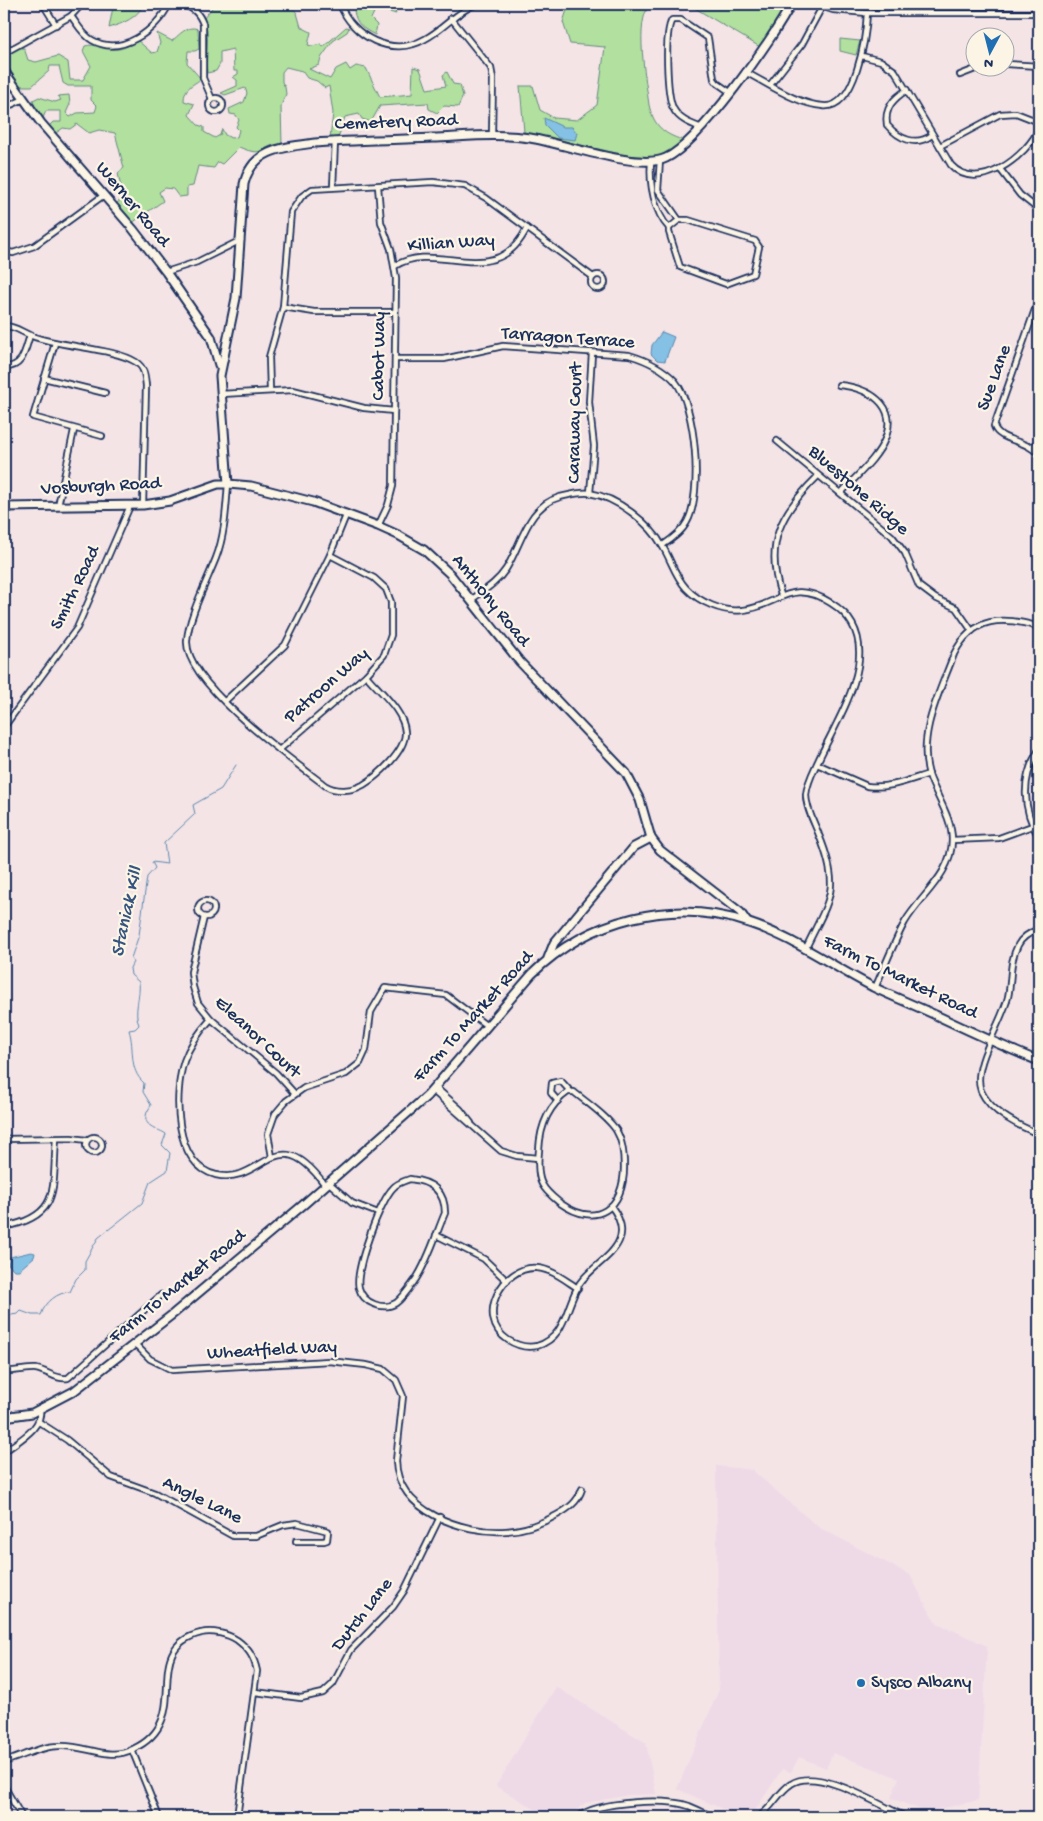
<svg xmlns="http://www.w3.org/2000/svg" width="1043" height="1821" font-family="'Gochi Hand',sans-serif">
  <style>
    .built { fill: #eed9e7 }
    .green { fill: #b1e09f; stroke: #66887e }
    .water { fill: #84c1e4; stroke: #5a87ae }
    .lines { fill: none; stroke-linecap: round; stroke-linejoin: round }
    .stream { stroke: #5a87ae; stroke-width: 1 }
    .street-casing { stroke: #1b2f5e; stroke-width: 8 }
    .secondary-casing { stroke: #1b2f5e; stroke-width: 11 }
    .street { stroke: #fcf5e5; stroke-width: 4.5 }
    .secondary { stroke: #fcf5e5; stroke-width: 7 }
    .poi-dot { fill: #1f6fb2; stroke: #fcf5e5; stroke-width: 2 }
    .labels { text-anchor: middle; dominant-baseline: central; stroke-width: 4.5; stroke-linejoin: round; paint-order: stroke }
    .street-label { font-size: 19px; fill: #1b2f5e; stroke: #fcf5e5 }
    .poi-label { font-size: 19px; fill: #1b2f5e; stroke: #fcf5e5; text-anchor: start }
    .water-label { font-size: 20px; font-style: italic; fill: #355480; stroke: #fcf5e5 }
  </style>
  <rect width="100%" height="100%" fill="#f4e4e6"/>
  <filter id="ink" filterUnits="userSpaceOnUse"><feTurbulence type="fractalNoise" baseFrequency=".02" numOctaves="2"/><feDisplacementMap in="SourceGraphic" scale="10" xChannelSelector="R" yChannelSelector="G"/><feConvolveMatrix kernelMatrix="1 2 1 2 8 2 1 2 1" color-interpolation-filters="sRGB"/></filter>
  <g filter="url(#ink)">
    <g class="built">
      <path d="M716,1466L752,1470L818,1527L910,1575L935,1622L987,1646L978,1800L926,1812L891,1798L899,1778L833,1753L826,1768L799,1757L791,1772L782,1769L754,1812L741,1817L677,1789L719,1690Z"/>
      <path d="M556,1687L646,1743L656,1794L629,1795L585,1803L568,1817H548L496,1786Z"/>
    </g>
    <g class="green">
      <path d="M110,4H144C137,18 124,23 109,28L113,7Z"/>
      <path d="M215,4H289L297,13L301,27L311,32L308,45L312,46L321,44L323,47L346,27L349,28L347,32L333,41L321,58L319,65L309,69L330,79L336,69L346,64L350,70L356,66L366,68L380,97L412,94L413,67L420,69L427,89L446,86L443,75L447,72L453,84L460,85L463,96L458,107L444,106L437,113L429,109L428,103L380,106L371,122L362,119L359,114L345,117L338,138H330L333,113L329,86L325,88L317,81L307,78L302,71L286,67L282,72V82L285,87L286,94L281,106L282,145C262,142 268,160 239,147L222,164L218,162L214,168L198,166L193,186L187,187V196L179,197L173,189L165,188L159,192L163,201L132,223L116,204L123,198L118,173L124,168L115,133L99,130L89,133L77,124L70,129L63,128L56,133L48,127L53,122H61V111H46L43,118L36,111L33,100L39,97L55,102L61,100L58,96L69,95L70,104L66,113L70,117L77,113L95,112L97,106L91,100V86H68L63,83L59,66H50L49,71L32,86H20L4,60C7,54 17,47 24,48L28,60L36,62L58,56L68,62L70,80H83L91,66L83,51L85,46C106,41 110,60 137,40L152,53L157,52L160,43L157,33L172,41C180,34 187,25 198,29L199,49L195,51H188L187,63L201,79C191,86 184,88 184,101L194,104L189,115L198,125L204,127V132L215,138L220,135L222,129L225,135L231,138L237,137L239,130L236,127L239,120L236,115L230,114L229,109L244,102L247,93L245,88L225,95L221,93L237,86V80L233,77L238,74V71H234L233,49L220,52V64L216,71L207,73C205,55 211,37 204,18Z"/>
      <path d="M362,4H393L396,14L376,8L371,19L377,25L375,35C363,29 356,24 354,11Z"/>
      <path d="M569,4H650C634,23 646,80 649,105C654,127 665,135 686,141L663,156L638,158L524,132L520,86H533L540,110L554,118L577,120L597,105L605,47L570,44L563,22Z"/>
      <path d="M688,4H788L760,47Z"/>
      <path d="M840,39L860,41L856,55L840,51Z"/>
    </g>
    <g class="water">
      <path d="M544,118L563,127H572L577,133L575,140L558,138L545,125Z"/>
      <path d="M662,332L674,337L665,361L657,360L651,354L652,345Z"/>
      <path d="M31,1252L35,1253L34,1257L19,1270H14L8,1264L10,1257Z"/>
    </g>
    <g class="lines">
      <path class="stream" d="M4,1316L18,1314L21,1311L32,1315H41C45,1302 58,1292 70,1292L76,1279L85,1270V1261L98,1238L142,1203L150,1182L167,1171L170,1153L162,1145L166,1134C159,1129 144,1127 146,1116C146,1112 150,1108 151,1105L143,1092L144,1083C128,1069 135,1049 129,1030L135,1029L139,1025C133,1012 141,995 139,982L131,975L130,968L133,962L131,958L139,935L147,877L155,868L152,862L167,864L164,843L195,814L193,805L221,789L236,765"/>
      <g class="street-casing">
        <g id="street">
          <path d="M43,4L56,25"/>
          <path d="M183,4C194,9 199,13 203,24V78L212,99"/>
          <path d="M340,4C352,37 392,58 425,39C444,29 456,12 476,4"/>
          <path d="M814,4L833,10L867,13H1039"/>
          <path d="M71,16C77,24 83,35 92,40C121,57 157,30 169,4"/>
          <path d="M451,18L491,68L493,79L492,135"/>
          <path d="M4,53L71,16L82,4"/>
          <path d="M862,56L881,61L895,71L951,165C978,195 1028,155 1039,128"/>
          <path d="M1006,64L1039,66"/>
          <path d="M745,72C769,84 796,104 823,106C856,110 866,36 867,13"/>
          <path d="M960,75L978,68"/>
          <path d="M770,85L802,44L822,7"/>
          <path d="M907,90C894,98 884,108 887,125C899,139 916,147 932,135"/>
          <circle cx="216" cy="105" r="7"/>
          <path d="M4,108L24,99"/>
          <path d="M702,128C691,124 679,120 673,108C667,95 664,32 672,20H681L708,38L714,79L717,83L730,92"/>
          <path d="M940,146L1000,114L1016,113L1039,122"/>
          <path d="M660,160L658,190L679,220"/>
          <path d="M651,162C649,183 654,212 669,228"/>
          <path d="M1000,169L1020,195L1039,210"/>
          <path d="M378,186L381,222L391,249L396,278L393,486L388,505L378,526"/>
          <path d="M333,187L335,141"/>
          <path d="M679,220H688L755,241L759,247L753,274L726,284L680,267L669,232V228Z"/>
          <path d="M4,251L13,253L34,246L104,195"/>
          <path d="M395,266C437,239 496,292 527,228"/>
          <path d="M166,272L197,262L241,240"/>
          <circle cx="598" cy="282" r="7"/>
          <path d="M1039,298L994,426C999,442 1027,439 1039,455"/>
          <path d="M283,307L314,312H395"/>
          <path d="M4,326C16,326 21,332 32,336C60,347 114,348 136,362C145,368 145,377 146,386L143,505"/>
          <path d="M55,343L33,417L102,436"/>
          <path d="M395,359H444L503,346L629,355C646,360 663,368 675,381C696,406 703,494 687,522C682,532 672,539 663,545"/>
          <path d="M4,367C23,368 25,351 30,335"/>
          <path d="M44,378L105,393"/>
          <path d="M839,385C868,388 899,404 885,439C877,459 855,477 841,493"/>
          <path d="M270,390L269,357L283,307L291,212L302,196L312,189L433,182L465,186L486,198L593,277"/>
          <path d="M221,394L293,390L364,408L394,411"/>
          <path d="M777,441L892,536L905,553L919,586L935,598L956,608L972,631"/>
          <path d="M1031,446L1039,444"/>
          <path d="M228,484C226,508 225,535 216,558C207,581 188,618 187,641C185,683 293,761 326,786C336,792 352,791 363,785C378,776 406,751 405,732C404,711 379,691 366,675"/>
          <path d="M590,493L594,446L589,402L592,353"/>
          <path d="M58,506L74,430"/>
          <path d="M781,595C764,543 781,512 818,476"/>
          <path d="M471,600C483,591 497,583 506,569C522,544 527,506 560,497C569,495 580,492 589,493C617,497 650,523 663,547C671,560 675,576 686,588C699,602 723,613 743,610C779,606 790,577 831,603C891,640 840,714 819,759C814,770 807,782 806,795C806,808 814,822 819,835C842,891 829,899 805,950"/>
          <path d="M225,701L285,645L330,555L347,513"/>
          <path d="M4,727L77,628L130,506"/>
          <path d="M279,750L366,675L384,655L391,635V602L386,589L374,578L330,555"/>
          <path d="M1039,750C1021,777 1022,810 1039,837"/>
          <path d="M817,764L867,786C889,789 909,780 929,774"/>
          <path d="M952,840L999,838L1032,826"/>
          <circle cx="206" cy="909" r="8"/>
          <path d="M204,917L191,972L193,987L198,1003L211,1019L276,1073L295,1094"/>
          <path d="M1039,929C1031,932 1022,937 1018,945C1009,962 1012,978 1008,997C1002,1023 971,1066 981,1091C991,1113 1019,1126 1039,1134"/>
          <path d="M875,988C885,966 894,942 905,922C921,895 952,874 952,840C952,817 936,796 929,775C917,734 940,692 954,654C973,616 1003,616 1039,627"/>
          <path d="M211,1019C199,1032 190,1044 184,1061C174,1092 173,1165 216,1175C264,1186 275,1117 325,1185"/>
          <path d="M435,1087L460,1109L471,1123"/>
          <path d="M432,1090L501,1151L517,1156L538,1158"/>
          <path d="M568,1092H574C587,1103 606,1115 616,1130C623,1141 624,1154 624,1167C624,1208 597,1229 560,1203C554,1198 546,1192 542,1184C537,1175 538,1161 539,1150C540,1127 548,1106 568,1092Z"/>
          <path d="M558,1101L551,1093L552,1083L561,1081L570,1091"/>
          <circle cx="94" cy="1145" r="8"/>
          <path d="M4,1139L71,1138L87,1140"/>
          <path d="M272,1157L268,1134L275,1114L286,1101L304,1088L346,1074L360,1063L366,1050L371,1012L385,988L446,995L487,1026"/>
          <path d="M410,1179C430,1181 445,1190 445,1213C436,1234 429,1259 416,1279C411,1286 403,1298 396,1303C383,1311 363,1303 359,1288C354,1272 380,1201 393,1188C397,1183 404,1181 410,1179Z"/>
          <path d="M328,1182L352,1203L378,1213"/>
          <path d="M4,1227C62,1216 52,1188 56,1139"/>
          <path d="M436,1235L484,1259L507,1281"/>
          <path d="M578,1288C566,1281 552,1269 537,1268C503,1265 474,1318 508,1340C516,1345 527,1348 537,1346C567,1337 565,1306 580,1283C597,1259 641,1245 611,1206"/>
          <path d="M135,1344L150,1359L172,1370L329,1361L366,1365L383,1369L396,1380L403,1396L396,1461C397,1511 463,1534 506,1531C524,1530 541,1524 557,1515C568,1509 578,1502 582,1489"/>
          <path d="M4,1371C14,1372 30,1368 36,1369C47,1371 57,1380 68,1378L161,1295"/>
          <path d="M39,1422L67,1440L111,1477L155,1493L233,1536H256L283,1525L297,1523L328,1531L327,1540L324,1541H296"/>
          <path d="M4,1452C17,1441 43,1429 40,1409"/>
          <path d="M255,1692L301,1698L323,1693L333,1684L351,1650L393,1607L404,1591L440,1517"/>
          <path d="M132,1750L159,1817"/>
          <path d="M4,1762C21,1757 41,1746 59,1746C85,1744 108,1762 133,1749C146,1743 157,1733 162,1720C175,1690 152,1645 201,1633C212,1630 228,1634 237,1640C249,1649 254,1657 257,1671L237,1817"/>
          <path d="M4,1786L22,1817"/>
          <path d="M578,1817C599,1801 665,1798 689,1806C697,1809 706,1814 714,1817"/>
          <path d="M758,1817C772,1809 778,1792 791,1784C818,1766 879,1805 906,1817"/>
        </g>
      </g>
      <g class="secondary-casing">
        <g id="secondary">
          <path d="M4,71L41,123L133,229L166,272L211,337L219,365"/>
          <path d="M228,484L220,376L236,298L244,184C252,149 284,147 315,143C354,140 392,140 432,138C464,137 497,133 530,138C562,143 639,171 666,158C699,143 774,38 791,4"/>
          <path d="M4,507L143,505L170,501L218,484H228L251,486L313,502L378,526L398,535L424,550L450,574L520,662L626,773L640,800L651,838L660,850L740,912L747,922"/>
          <path d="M548,958L554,943L634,847L651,838"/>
          <path d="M4,1417L32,1413L74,1391L173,1314L303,1205L427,1096L532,974C588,919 673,897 749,923C792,937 832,966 873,987C896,998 919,1007 942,1018C974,1033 1006,1048 1039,1061"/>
        </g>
      </g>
      <use href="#street" class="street"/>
      <use href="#secondary" class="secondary"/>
    </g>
  </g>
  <circle class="poi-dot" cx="861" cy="1683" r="5"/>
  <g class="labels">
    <g class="street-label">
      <text transform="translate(396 123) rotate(-2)">Cemetery Road</text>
      <text transform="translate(132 205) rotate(50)">Werner Road</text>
      <text transform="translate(451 244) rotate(-4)">Killian Way</text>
      <text transform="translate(568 339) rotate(4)">Tarragon Terrace</text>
      <text transform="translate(380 356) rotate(-89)">Cabot Way</text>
      <text transform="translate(995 378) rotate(-70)">Sue Lane</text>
      <text transform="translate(576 423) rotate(-89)">Caraway Court</text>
      <text transform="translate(101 487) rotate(-3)">Vosburgh Road</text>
      <text transform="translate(858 491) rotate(41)">Bluestone Ridge</text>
      <text transform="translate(76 588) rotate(-64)">Smith Road</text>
      <text transform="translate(490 601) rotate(51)">Anthony Road</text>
      <text transform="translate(327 686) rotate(-41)">Patroon Way</text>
      <text transform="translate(900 978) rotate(26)">Farm To Market Road</text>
      <text transform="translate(474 1017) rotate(-48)">Farm To Market Road</text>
      <text transform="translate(257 1038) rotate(43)">Eleanor Court</text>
      <text transform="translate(178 1287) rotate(-39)">Farm To Market Road</text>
      <text transform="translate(272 1351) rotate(-3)">Wheatfield Way</text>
      <text transform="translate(202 1501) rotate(26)">Angle Lane</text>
      <text transform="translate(363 1615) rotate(-52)">Dutch Lane</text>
    </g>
    <g class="poi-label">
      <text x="871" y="1683">Sysco Albany</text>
    </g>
    <g class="water-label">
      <text transform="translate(128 912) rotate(-78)">Staniak Kill</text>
    </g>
  </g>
  <rect width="1043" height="1821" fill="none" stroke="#fcf5e5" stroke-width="20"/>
  <rect x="10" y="10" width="1023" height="1801" fill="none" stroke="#1b2f5e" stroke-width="2" filter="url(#ink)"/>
  <g transform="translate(990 52) rotate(187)"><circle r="24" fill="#fcf5e5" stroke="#a2a6af"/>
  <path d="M0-4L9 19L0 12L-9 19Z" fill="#1f6fb2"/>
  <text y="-8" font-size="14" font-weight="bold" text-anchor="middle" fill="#1b2f5e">N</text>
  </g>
</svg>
